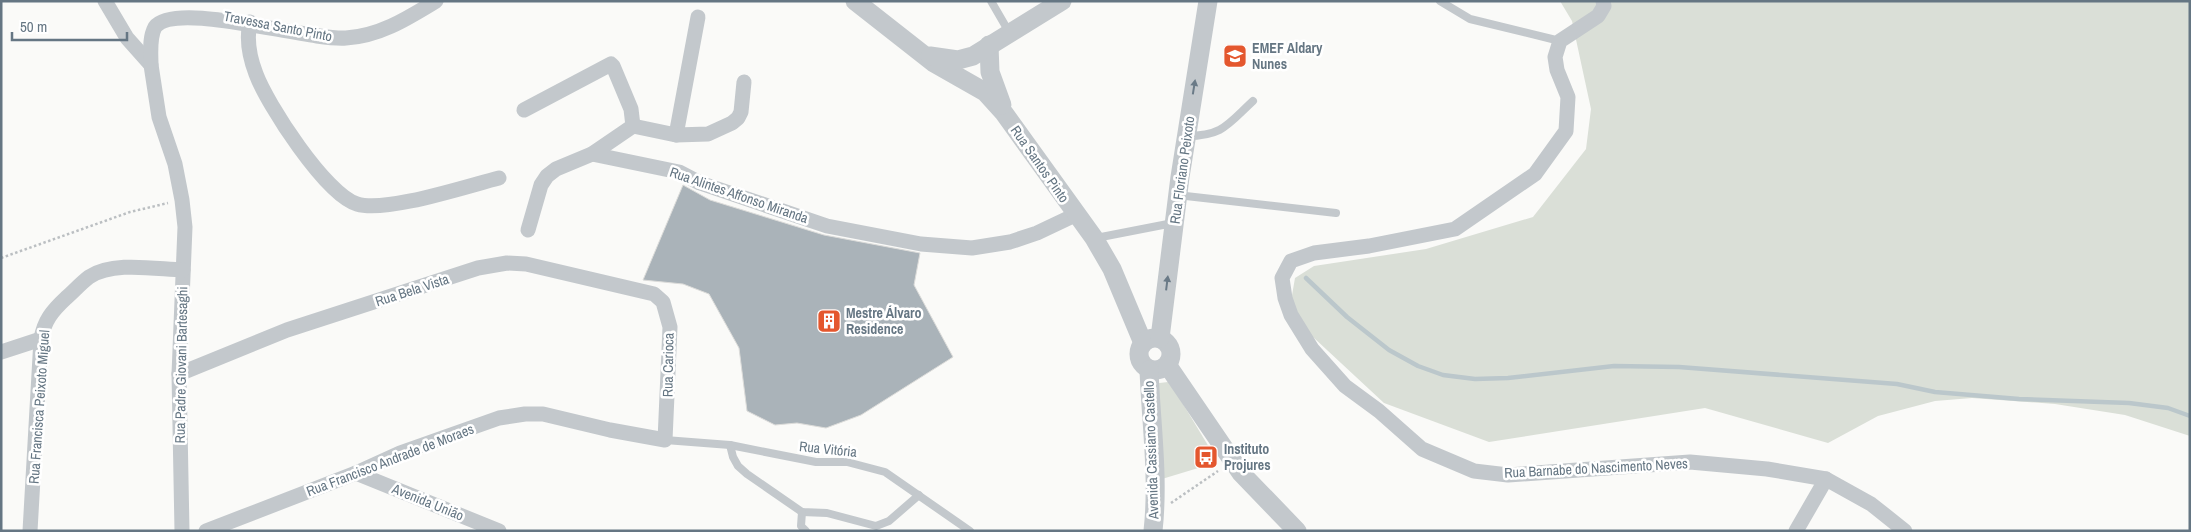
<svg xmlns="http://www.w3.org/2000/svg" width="2191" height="532" font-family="'Archivo Narrow',sans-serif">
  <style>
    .green { fill: #dadfd7 }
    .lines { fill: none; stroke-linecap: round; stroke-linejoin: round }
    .stream { stroke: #bbc7cb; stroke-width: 4.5 }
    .building { fill: #aab3b9; stroke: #dcdcda }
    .path { stroke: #bbbfc2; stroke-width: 2.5; stroke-dasharray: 2.5 2.5; stroke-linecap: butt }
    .service { stroke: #c3c8cc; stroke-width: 8 }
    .minor { stroke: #c3c8cc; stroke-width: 15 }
    .tertiary { stroke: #c3c8cc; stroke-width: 19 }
    .oneway { fill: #6a7a87 }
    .labels { text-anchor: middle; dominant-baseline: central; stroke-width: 5; stroke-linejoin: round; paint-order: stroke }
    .street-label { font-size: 14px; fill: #657683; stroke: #fff }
    .poi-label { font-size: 14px; font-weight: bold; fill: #657683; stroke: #fff; text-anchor: start }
  </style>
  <rect width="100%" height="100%" fill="#fafaf8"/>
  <g class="green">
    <path d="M1560,1H2190V436L2125,415L2055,404L1972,398L1935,401L1878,416L1828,443L1705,408L1489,442L1384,403L1299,324L1291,301L1295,278L1314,266L1426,249L1533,217L1586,149L1591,109L1572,21Z"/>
    <path d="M1168,382L1177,394L1218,462L1162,479L1151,384Z"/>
  </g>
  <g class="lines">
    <path class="stream" d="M1306,278L1347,317L1389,350L1418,366L1443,375L1475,379L1508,378L1614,366L1679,367L1897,384L1935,392L2019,399L2129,403L2168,408L2190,416"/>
  </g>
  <path class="building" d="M683,185L710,200L824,235L920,253L914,285L953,357L861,415L826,428L797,423L775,425L747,411L739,348L709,294L683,284L643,280Z"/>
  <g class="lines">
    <g class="path">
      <path d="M1,258L130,212L168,203"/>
      <path d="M1171,503L1218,471"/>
    </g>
    <g class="service">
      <path d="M991,1L1009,32"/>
      <path d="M1440,1L1470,19L1560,41"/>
      <path d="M1187,136C1223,136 1228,124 1253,101"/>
      <path d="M1177,195L1336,213"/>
      <path d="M1096,238L1173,223"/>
      <path d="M665,440L730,445L816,462H847L885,472L970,531"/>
      <path d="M730,445L733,457L738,466L747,474L802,512L827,513L876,526L889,521L919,495"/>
      <path d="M802,512L801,526L806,531"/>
    </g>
    <g class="minor">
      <path d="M105,1L127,38L151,65L159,117L175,164L182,200L185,227L179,374L182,531"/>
      <path d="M1603,1L1604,6L1598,16L1560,41L1555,57L1557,70L1568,97L1566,131L1535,174L1455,229L1369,246L1314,253L1291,261L1282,278L1285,298L1291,315L1312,349L1345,386L1379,411L1422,449L1474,471L1508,475L1690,462L1767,469L1826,479L1871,504L1905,531"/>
      <path d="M250,22C246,40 249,56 256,74C267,104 326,195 357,204C386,213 467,186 499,178"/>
      <path d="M151,65C151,53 149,38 155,27C176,0 307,41 346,38C380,36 408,18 436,1"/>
      <path d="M524,110L611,64L613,66L631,109L633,126"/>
      <path d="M676,135L698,17"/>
      <path d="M592,154L679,172L700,183L827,226L921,244L972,248L1010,242L1037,233L1075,215"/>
      <path d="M528,230L541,185L547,176L556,169L592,154L633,126L676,135L708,134L732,123L738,118L741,112L744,82"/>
      <path d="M1,352L41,339"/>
      <path d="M179,374L287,330L478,268L507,263L526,264L654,294L663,302L670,327L665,440L610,430L543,414H525L499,418L400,453L356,473L206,531"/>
      <path d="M356,473L499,531"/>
      <path d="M30,531L41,339C44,321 52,311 66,298C74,291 81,283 89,277C113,261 155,269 183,270"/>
      <path d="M1796,531L1826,479"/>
    </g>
    <g class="tertiary">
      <path d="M855,1L934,63L985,92L1004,113L1094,238L1112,269L1143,343"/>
      <path d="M989,45L990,72L1002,105"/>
      <path d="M930,56L958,60L973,56L1062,1"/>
      <circle cx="1155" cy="354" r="16"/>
      <path d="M1160,338L1180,177L1208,1"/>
      <path d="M1168,366L1241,473L1297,531"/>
      <path d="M1149,370C1151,423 1159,478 1153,531"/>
    </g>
  </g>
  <defs><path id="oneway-solid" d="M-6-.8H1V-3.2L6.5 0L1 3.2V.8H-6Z" transform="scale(1.25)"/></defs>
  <g class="oneway">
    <use href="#oneway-solid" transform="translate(1194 87) rotate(-81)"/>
    <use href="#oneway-solid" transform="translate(1167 283) rotate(-83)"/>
  </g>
  <defs>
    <g id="school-square" transform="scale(1.25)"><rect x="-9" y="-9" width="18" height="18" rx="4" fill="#e4572e" stroke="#fff"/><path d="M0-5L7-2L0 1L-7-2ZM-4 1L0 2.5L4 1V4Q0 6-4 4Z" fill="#fff"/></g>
    <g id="building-square" transform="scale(1.25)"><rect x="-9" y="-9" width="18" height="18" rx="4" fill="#e4572e" stroke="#fff"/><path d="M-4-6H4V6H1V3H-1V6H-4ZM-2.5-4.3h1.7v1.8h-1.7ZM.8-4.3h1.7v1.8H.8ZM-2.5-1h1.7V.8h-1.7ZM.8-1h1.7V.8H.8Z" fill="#fff"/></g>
    <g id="bus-square" transform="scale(1.25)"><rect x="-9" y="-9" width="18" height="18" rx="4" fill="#e4572e" stroke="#fff"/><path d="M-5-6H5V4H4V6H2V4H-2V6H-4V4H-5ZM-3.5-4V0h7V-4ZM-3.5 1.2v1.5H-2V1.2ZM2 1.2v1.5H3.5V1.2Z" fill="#fff"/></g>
  </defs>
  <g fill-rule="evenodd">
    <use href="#school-square" x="1235" y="56"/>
    <use href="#building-square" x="829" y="321"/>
    <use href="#bus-square" x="1206" y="457"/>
  </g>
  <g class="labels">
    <g class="street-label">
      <text transform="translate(278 26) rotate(11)">Travessa Santo Pinto</text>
      <text transform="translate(1040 164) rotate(55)">Rua Santos Pinto</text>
      <text transform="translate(1182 170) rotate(-82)">Rua Floriano Peixoto</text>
      <text transform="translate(739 195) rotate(19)">Rua Alintes Affonso Miranda</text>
      <text transform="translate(412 290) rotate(-18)">Rua Bela Vista</text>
      <text transform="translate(181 365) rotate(-89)">Rua Padre Giovani Bartesaghi</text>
      <text transform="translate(668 365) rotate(-89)">Rua Carioca</text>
      <text transform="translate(39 407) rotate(-86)">Rua Francisca Peixoto Miguel</text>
      <text transform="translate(828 449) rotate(6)">Rua Vitória</text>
      <text transform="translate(1151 450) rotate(-92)">Avenida Cassiano Castello</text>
      <text transform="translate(390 460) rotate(-21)">Rua Francisco Andrade de Moraes</text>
      <text transform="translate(1596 468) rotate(-3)">Rua Barnabe do Nascimento Neves</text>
      <text transform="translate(428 502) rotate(22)">Avenida União</text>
    </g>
    <g class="poi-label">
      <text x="1252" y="48">EMEF Aldary<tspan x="1252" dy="16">Nunes</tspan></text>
      <text x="846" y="313">Mestre Álvaro<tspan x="846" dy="16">Residence</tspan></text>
      <text x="1224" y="449">Instituto<tspan x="1224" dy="16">Projures</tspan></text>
    </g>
  </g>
  <rect width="2191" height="532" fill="none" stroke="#657683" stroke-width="5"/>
  <path d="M12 32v8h115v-8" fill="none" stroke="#657683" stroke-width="2.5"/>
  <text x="20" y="32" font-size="15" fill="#657683" stroke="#ffffff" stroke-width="4" paint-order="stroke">50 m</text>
</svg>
